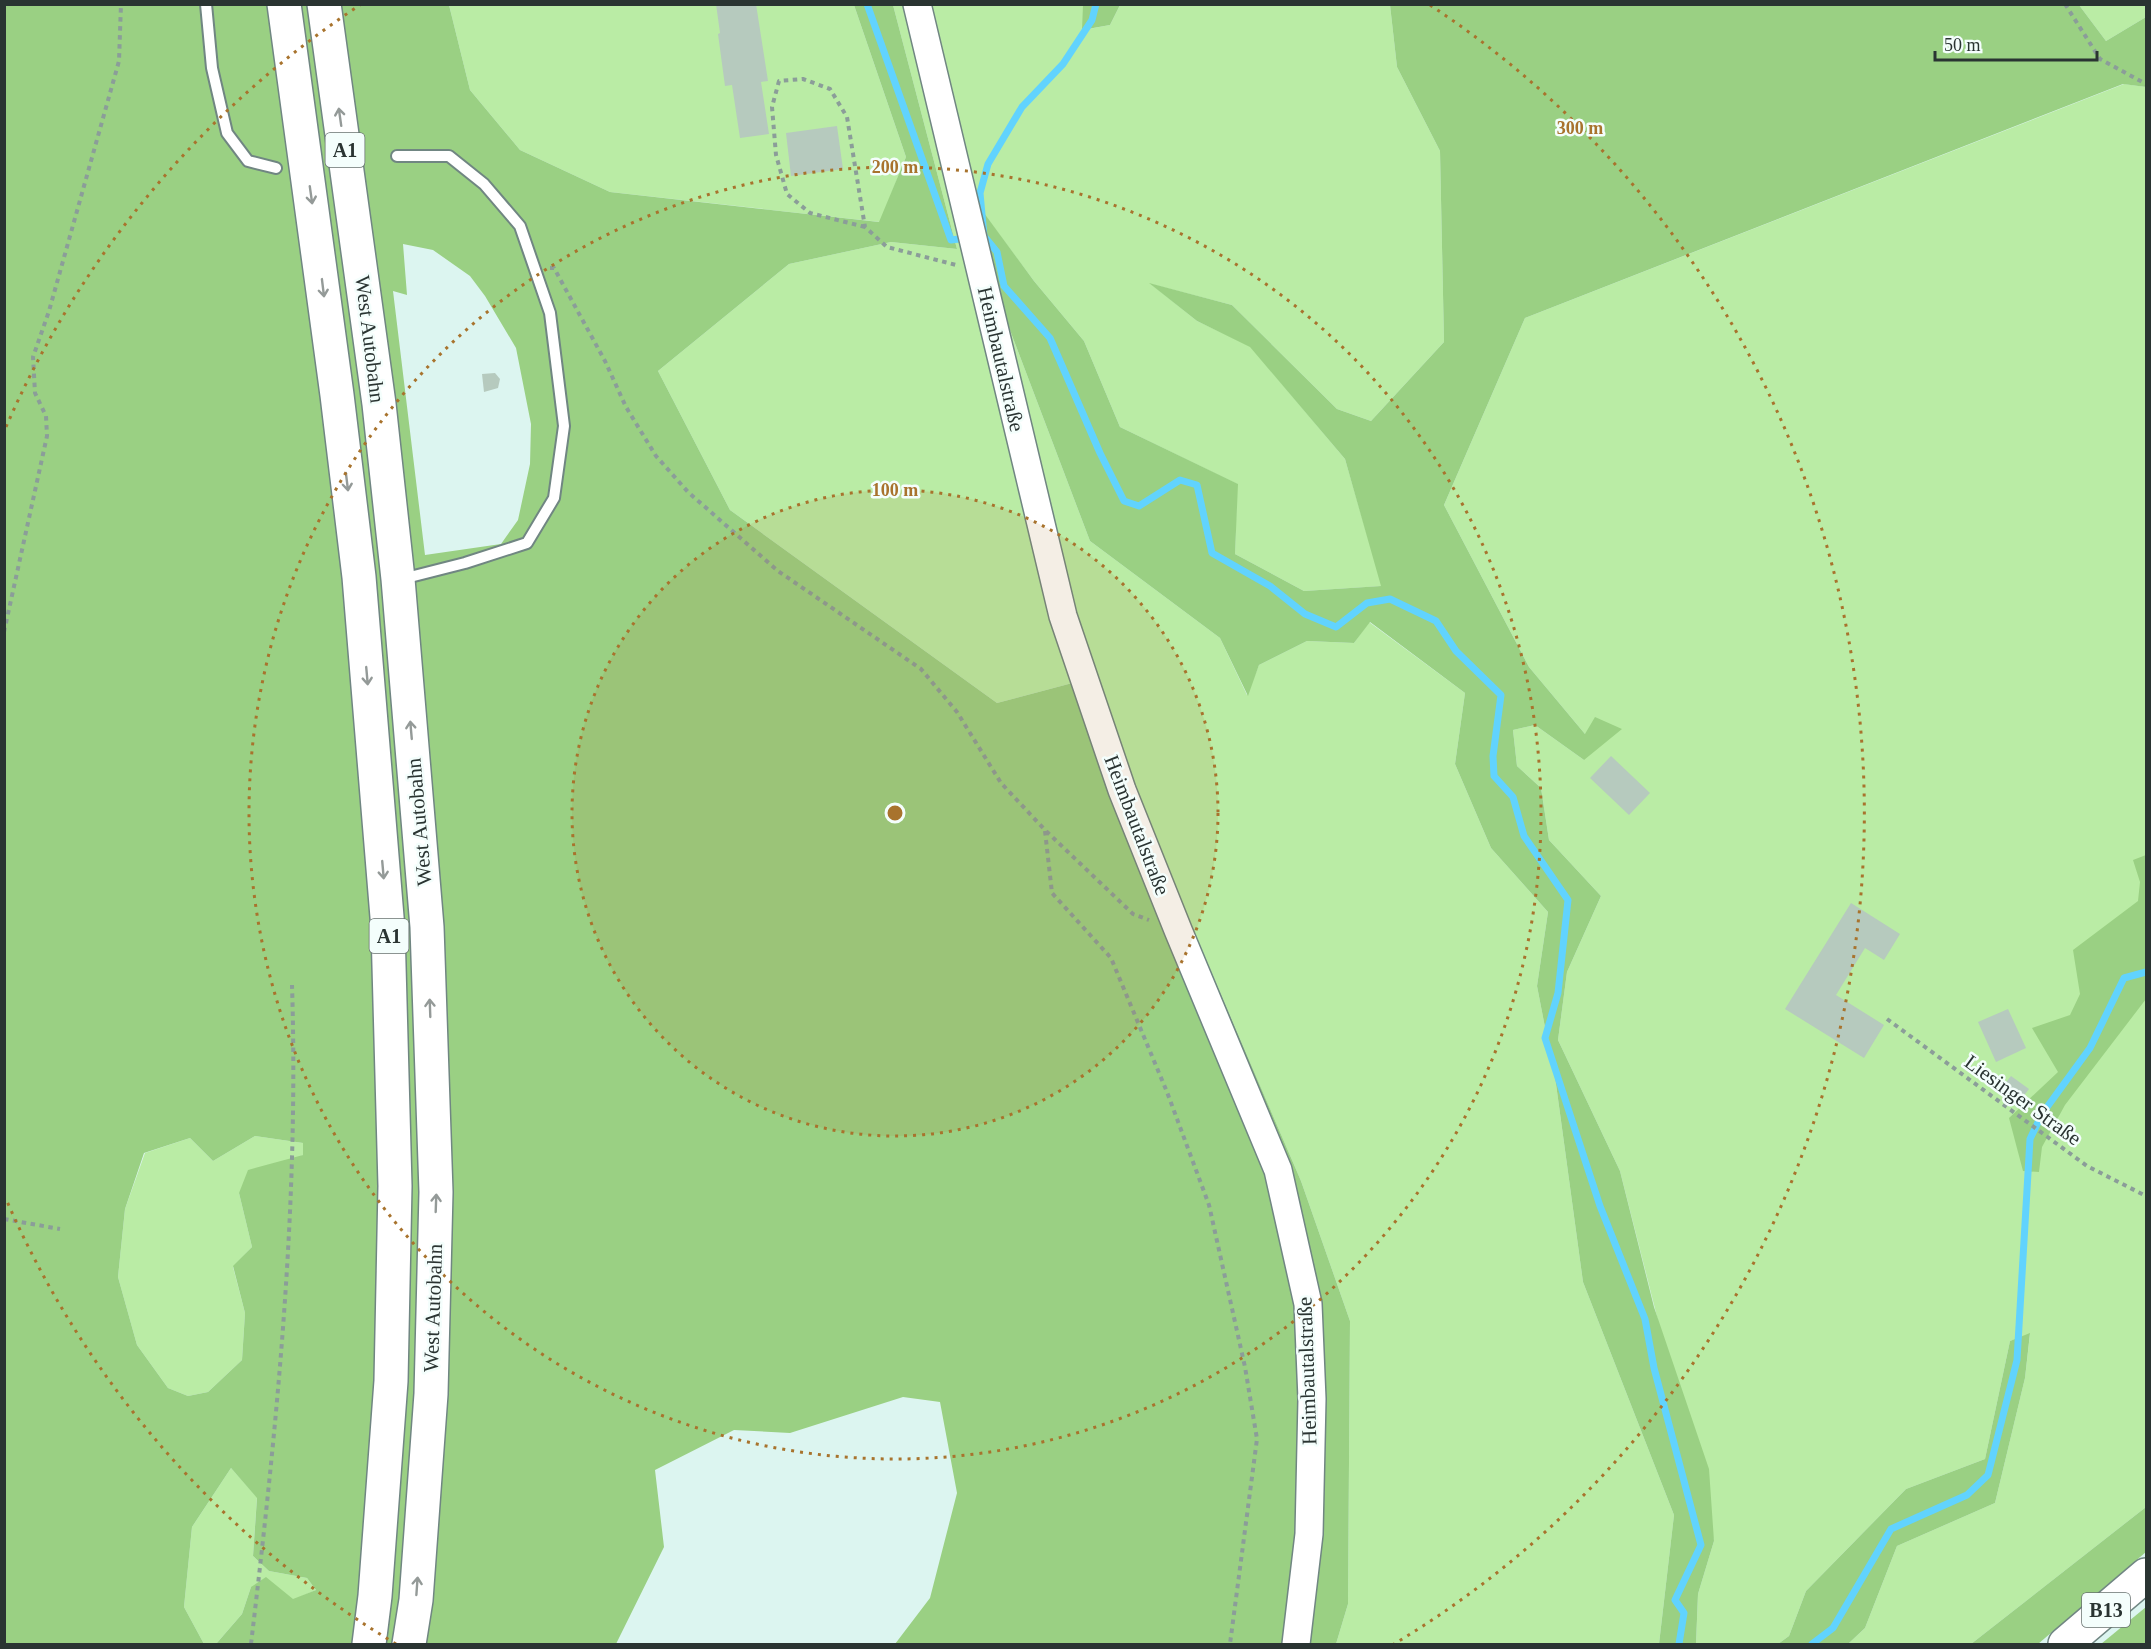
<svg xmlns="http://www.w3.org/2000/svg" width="2151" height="1649" font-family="'Times New Roman',serif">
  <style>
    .green { fill: #baeca5 }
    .forest { fill: #9ad083; fill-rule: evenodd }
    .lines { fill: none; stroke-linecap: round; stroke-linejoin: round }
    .stream { stroke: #61d3fe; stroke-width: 7 }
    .building { fill: #b6cabe }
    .service-casing { stroke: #708682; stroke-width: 14 }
    .tertiary-casing { stroke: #708682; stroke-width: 30 }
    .primary-casing { stroke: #708682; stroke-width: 36 }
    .motorway-casing { stroke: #708682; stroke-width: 36 }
    .path { stroke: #8b9d99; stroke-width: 4; stroke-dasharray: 4.5 4.5; stroke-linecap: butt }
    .service { stroke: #fff; stroke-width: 10 }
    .tertiary { stroke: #fff; stroke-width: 27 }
    .primary { stroke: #fff; stroke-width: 33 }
    .motorway { stroke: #fff; stroke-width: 33 }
    .oneway { stroke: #949a98 }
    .ring { fill: none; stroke: #a8732d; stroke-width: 3; stroke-dasharray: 3 6 }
    .labels { text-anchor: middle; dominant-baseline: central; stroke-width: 5; stroke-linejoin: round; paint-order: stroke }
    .shield { fill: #f4fefc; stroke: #67716f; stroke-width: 1.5 }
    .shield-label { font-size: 20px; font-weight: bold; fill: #2a3432 }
    .street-label { font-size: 21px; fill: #2a3432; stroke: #f4fefc }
    .centre { fill: #a8732d; stroke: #f4fefc; stroke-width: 3 }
    .ring-label { font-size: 18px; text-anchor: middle; font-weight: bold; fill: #a8732d; stroke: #f4fefc; stroke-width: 5; stroke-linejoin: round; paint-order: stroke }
  </style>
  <rect width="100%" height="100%" fill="#dcf5f0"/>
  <g class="green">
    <path d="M449,5H854L906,157L880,222L610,192L520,150L470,90Z"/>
    <path d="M893,5H1083V30L1110,25L1120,5H1390L1397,67L1440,151L1444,342L1371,421L1337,409L1232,305L1151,284L1197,321L1250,346L1345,459L1382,586L1304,591L1235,554L1237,484L1120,427L1084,341L1034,281L984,214L991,280L1090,541L1220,638L1247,695L1259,665L1307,641L1354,643L1369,622L1465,693L1455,764L1491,848L1548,912L1537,986L1556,1084L1583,1282L1674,1515L1659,1644H1336L1348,1604L1350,1321L1301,1181L1169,873L1095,677L997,703L730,510L658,371L789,264L891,242L957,249Z"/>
    <path d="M2079,5H2146V17L2106,41Z"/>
    <path d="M2124,84L2146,87V1507L1971,1644H1848L1865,1628L1897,1546L1995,1503L2025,1378L2030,1334L2010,1341L1985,1459L1906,1489L1806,1591L1789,1636L1778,1644H1696L1698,1594L1714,1541L1620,1171L1558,1040L1567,972L1601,896L1549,840L1541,788L1517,766L1513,730L1535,725L1584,760L1585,734L1529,667L1444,505L1525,318Z"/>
    <path d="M255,1136L303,1143V1155L239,1193L252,1247L233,1267L245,1313L242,1360L208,1392L188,1396L168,1388L137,1345L118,1277L125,1209L145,1153L190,1138L213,1161Z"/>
    <path d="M231,1468L257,1497L253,1556L269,1571L307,1578L316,1590L293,1600L251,1587L242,1614L216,1644H204L184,1607L192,1527Z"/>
  </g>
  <g class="forest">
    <path d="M5,5H449L470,90L520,150L610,192L879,222L906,157L854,5H893L957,249L891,242L789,264L658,371L730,510L997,703L1095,677L1169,873L1301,1181L1350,1321L1348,1604L1336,1644H895L930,1598L957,1493L940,1402L903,1397L790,1433L734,1430L655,1470L664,1547L616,1644H216L242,1614L251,1587L266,1577L293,1599L316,1590L307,1578L269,1571L253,1556L257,1498L231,1468L192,1527L184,1607L204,1644H5ZM403,244L433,250L470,276L485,296L516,348L531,424L530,464L518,520L501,544L425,555L393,291L407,295ZM255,1136L303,1143V1155L248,1170L239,1193L252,1247L233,1266L245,1313L242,1360L208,1392L188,1396L168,1388L137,1345L118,1277L125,1209L144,1153L190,1138L213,1161Z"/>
    <path d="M1083,5V4L1120,5L1110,25L1082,30Z"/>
    <path d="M1390,5H2079L2106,41L2146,17V87L2123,84L1525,318L1444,505L1529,667L1585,734L1595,717L1622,729L1584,760L1535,725L1513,730L1517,766L1541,788L1549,840L1601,896L1567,972L1558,1040L1620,1171L1654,1307L1709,1469L1714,1541L1698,1594L1696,1644H1659L1674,1515L1583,1282L1556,1084L1537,986L1548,912L1491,848L1455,764L1465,693L1370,622L1354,643L1307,641L1259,665L1248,696L1220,638L1090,541L991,280L984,213L1034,281L1084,341L1120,427L1238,484L1235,554L1304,591L1381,586L1345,459L1250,347L1197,321L1149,283L1232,305L1337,409L1371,421L1444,342L1440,151L1397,67Z"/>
    <path d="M2146,855V999L2065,1105L2042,1147L2039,1172L2023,1171L2009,1118L2058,1072L2032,1028L2070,1015L2080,994L2073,950L2138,901L2140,882L2133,860Z"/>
    <path d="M2030,1333L2025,1378L1995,1503L1897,1546L1865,1628L1848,1644H1778L1789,1636L1806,1591L1906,1489L1985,1459L2010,1341Z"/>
    <path d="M2146,1507V1552L2038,1644H1971Z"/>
    <path d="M2146,1607V1644H2101Z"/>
  </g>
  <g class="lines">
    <g class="stream">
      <path d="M867,4L951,240L967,238"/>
      <path d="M1096,4L1092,20L1063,64L1022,107L988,164L980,193L984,236L997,252L1004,286L1050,338L1100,453L1124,501L1139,506L1180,480L1197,485L1212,553L1270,586L1305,614L1336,627L1367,603L1390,599L1436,621L1456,651L1501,695L1493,756L1494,776L1513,797L1524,836L1568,900L1558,993L1545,1038L1600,1206L1645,1319L1654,1368L1701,1545L1675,1600L1684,1613L1679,1644"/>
      <path d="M1812,1644L1833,1628L1891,1529L1967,1495L1988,1475L2017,1360L2030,1139L2042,1114L2090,1048L2124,978L2146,972"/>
    </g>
  </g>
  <g class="building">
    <path d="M716,4H756L768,81L761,82L769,134L740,138L732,85L725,86L718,34L720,33Z"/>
    <path d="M837,126L843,169L791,176L786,133Z"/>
    <path d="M495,373L500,379L498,388L484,392L482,374Z"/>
    <path d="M1611,756L1650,793L1629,815L1590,778Z"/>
    <path d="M1851,903L1900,934L1884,960L1865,948L1836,995L1884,1025L1864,1058L1785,1009Z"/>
    <path d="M2008,1009L2026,1048L1996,1062L1978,1022Z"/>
    <path d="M2011,1076L2029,1089L2019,1102L2001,1089Z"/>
  </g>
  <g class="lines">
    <g class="service-casing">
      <g id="service">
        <path d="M206,4L212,68L227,133L248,161L276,168"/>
        <path d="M397,156H449L484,184L520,226L550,313L564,426L554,498L527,543L465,563L402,579"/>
      </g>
    </g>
    <g class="tertiary-casing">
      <path id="tertiary" d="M917,4L1063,616L1122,790L1178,930L1278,1170L1308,1304L1312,1399L1309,1534L1296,1644"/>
    </g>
    <g class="primary-casing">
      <path id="primary" d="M2065,1644L2146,1575"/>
    </g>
    <g class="motorway-casing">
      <g id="motorway">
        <path d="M284,4L337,395L359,577L388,929L395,1186L391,1381L375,1596L369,1644"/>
        <path d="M324,4L379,404L398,579L427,927L436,1192L431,1394L416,1600L409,1644"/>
      </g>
    </g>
    <g class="path">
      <path d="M2065,4L2100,59L2146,84"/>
      <path d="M865,227L810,213L787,194L776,155L772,107L779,81L803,79L830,89L847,117L865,227L887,247L956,265"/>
      <path d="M550,268H554L605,361L626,407L656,456L688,492L778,571L921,669L957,712L1001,783L1045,830L1133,914L1149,920"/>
      <path d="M4,632L47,436L46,416L35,393L33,357L49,311L119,61L121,4"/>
      <path d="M1045,831L1052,893L1111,958L1167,1092L1209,1205L1245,1367L1257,1439L1230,1644"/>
      <path d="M1887,1019L2087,1166L2146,1196"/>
      <path d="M4,1219L60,1229"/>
      <path d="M251,1644C277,1426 299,1206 292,985"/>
    </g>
    <use href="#service" class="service"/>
    <use href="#tertiary" class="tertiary"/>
    <use href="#primary" class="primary"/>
    <use href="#motorway" class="motorway"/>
  </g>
  <defs><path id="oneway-shaft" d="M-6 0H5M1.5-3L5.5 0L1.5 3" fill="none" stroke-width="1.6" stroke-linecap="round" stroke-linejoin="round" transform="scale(1.5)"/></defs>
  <g class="oneway">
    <use href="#oneway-shaft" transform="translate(340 117) rotate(-98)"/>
    <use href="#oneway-shaft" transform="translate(311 195) rotate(82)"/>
    <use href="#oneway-shaft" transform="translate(323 288) rotate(83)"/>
    <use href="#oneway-shaft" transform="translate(347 482) rotate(83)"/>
    <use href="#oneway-shaft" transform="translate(367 676) rotate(85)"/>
    <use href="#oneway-shaft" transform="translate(411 730) rotate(-95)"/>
    <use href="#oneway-shaft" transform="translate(383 870) rotate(85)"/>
    <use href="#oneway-shaft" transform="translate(430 1008) rotate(-92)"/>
    <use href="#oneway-shaft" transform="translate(436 1203) rotate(-88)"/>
    <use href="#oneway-shaft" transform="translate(417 1586) rotate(-86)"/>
  </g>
  <circle cx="895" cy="813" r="323" fill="#a8732d" fill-opacity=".12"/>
  <g class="ring">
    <circle cx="895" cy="813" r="323"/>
    <circle cx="895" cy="813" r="646"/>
    <path d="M396 1644A969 969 0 0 1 6 1199M6 427A969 969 0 0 1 360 5M1430 5A969 969 0 0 1 1394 1644"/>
  </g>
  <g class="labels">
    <g class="shield">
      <rect x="325.5" y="133" width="39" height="34" rx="4.5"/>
      <rect x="369.5" y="919" width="39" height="34" rx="4.5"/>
      <rect x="2082" y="1593" width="48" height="34" rx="4.5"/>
    </g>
    <g class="shield-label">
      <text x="345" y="150">A1</text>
      <text x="389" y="936">A1</text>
      <text x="2106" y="1610">B13</text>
    </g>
    <g class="street-label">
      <text transform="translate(370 339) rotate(83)">West Autobahn</text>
      <text transform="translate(1001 359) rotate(77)">Heimbautalstraße</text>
      <text transform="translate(419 822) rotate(-95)">West Autobahn</text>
      <text transform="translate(1137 825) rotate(69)">Heimbautalstraße</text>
      <text transform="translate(2023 1100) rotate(36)">Liesinger Straße</text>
      <text transform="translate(433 1308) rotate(-88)">West Autobahn</text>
      <text transform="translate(1307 1371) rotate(-92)">Heimbautalstraße</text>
    </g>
  </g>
  <circle cx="895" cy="813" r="9" class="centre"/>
  <g class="ring-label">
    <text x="1580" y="134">300 m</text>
    <text x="895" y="173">200 m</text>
    <text x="895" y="496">100 m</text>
  </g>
  <rect width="2151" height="1649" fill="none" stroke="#2a3432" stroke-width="12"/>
  <path d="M1935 51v9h162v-9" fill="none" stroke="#2a3432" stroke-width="3"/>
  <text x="1944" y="51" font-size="18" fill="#2a3432" stroke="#f4fefc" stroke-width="4.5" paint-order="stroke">50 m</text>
</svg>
